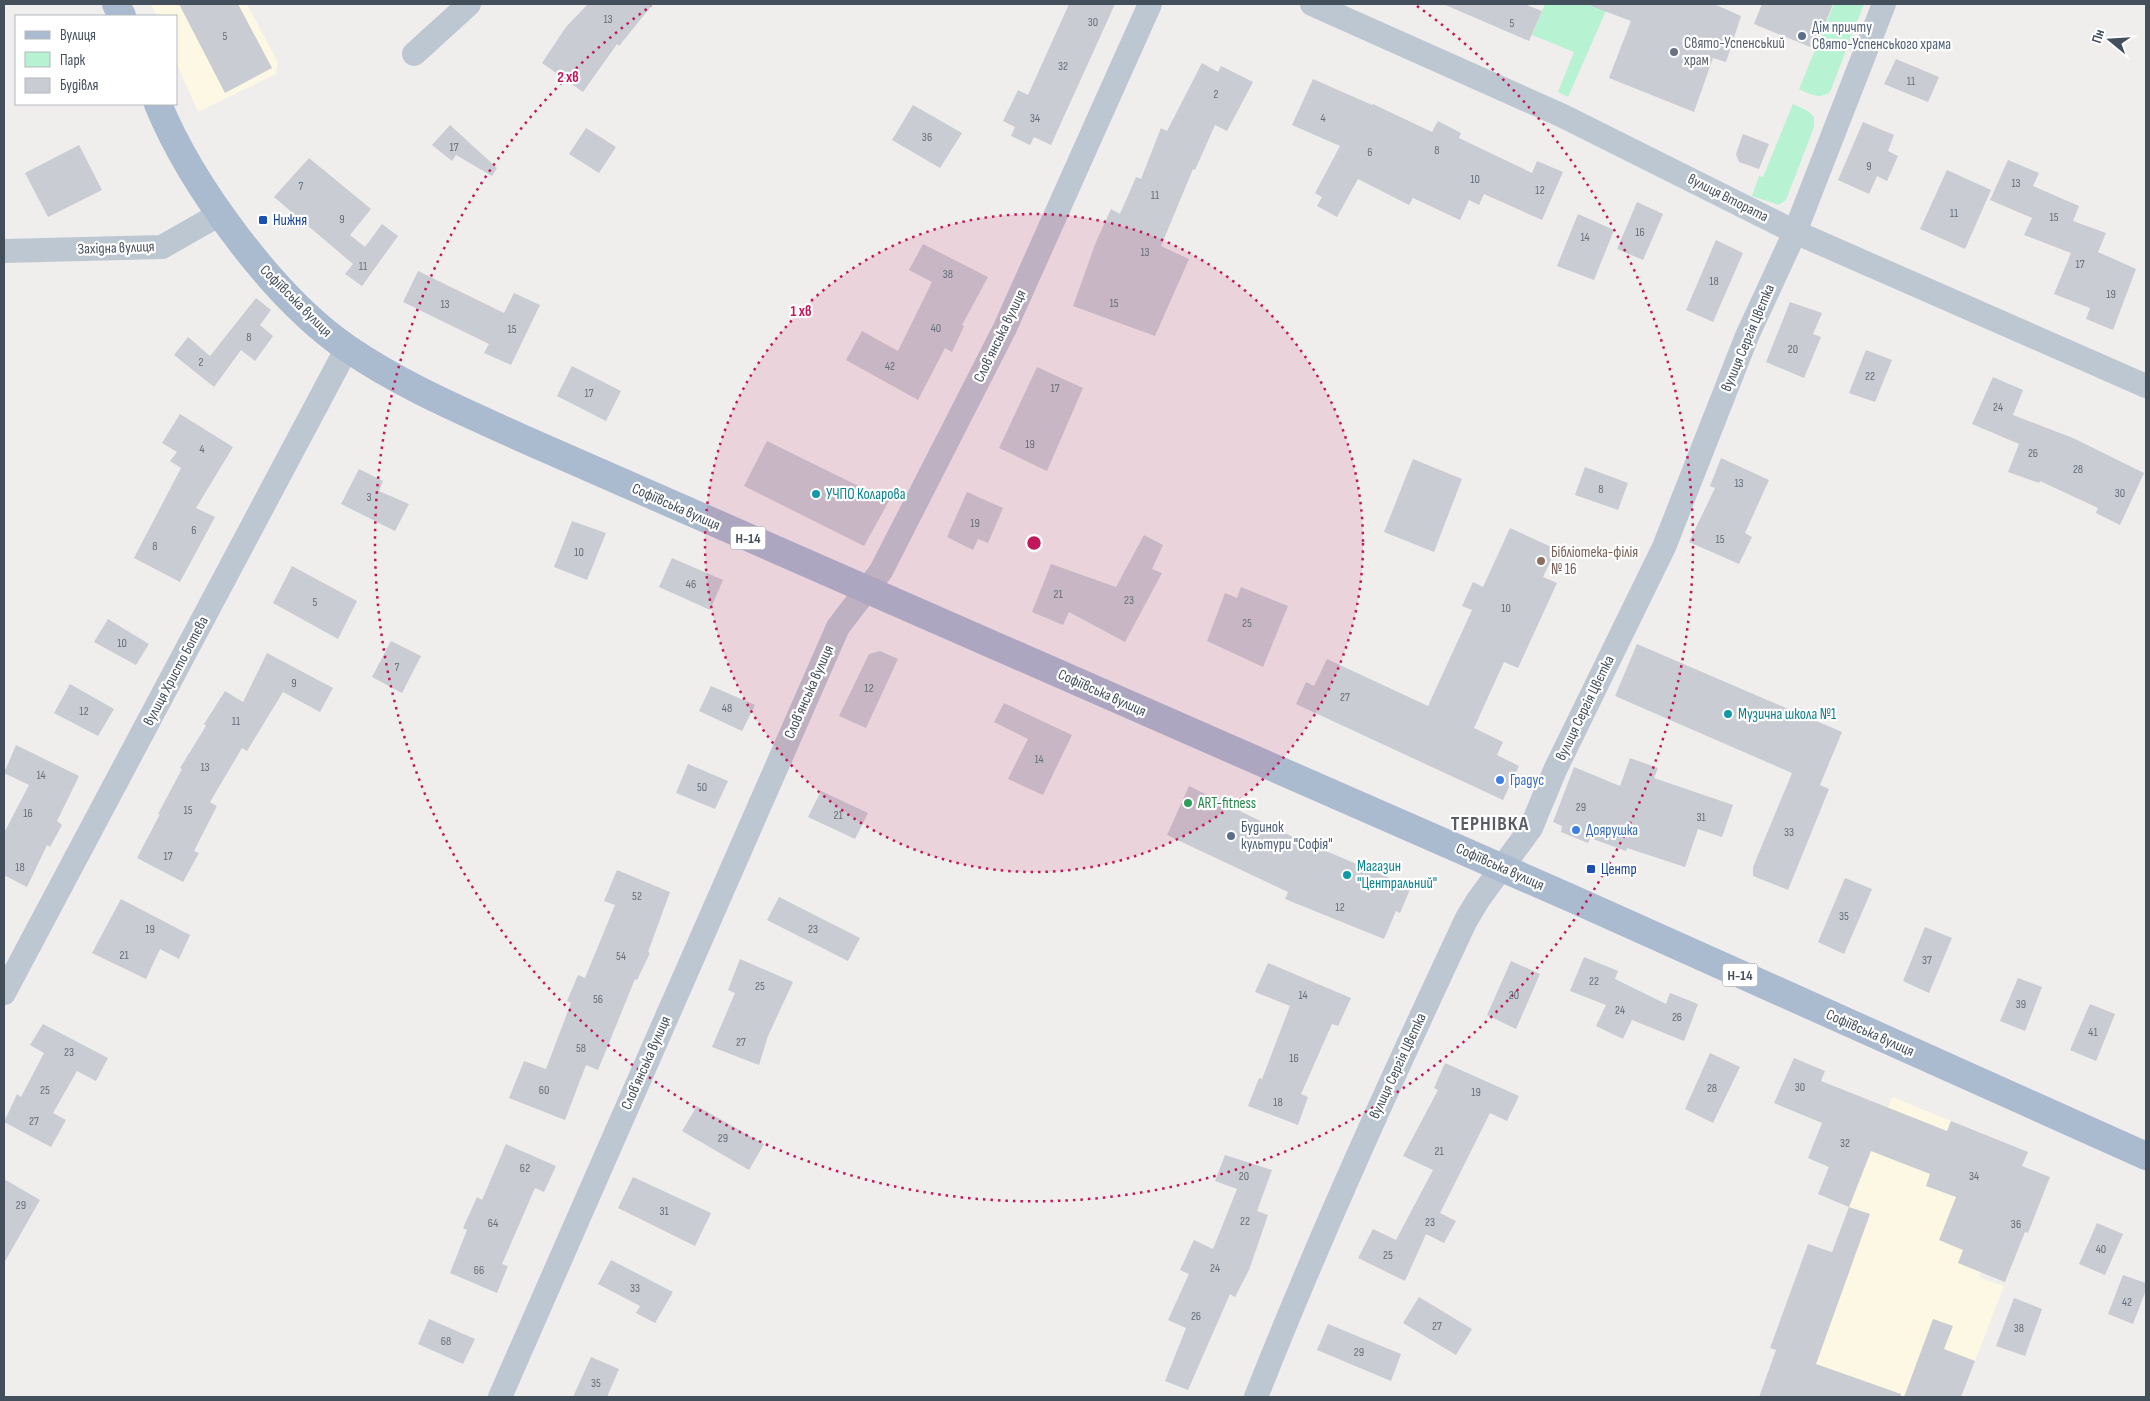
<svg xmlns="http://www.w3.org/2000/svg" width="2150" height="1401" font-family="'Sofia Sans Condensed',sans-serif">
  <style>
    .commercial { fill: #fdf8e4 }
    .green { fill: #b7f2d2 }
    .building { fill: #c9ccd3 }
    .lines { fill: none; stroke-linecap: round; stroke-linejoin: round }
    .street { stroke: #bcc7d1; stroke-width: 24 }
    .primary { stroke: #aabacf; stroke-width: 28 }
    .ring { fill: none; stroke: #c2185b; stroke-width: 2.5; stroke-dasharray: 2.5 5 }
    .service-dot { fill: #5c6f8a; stroke: #fff; stroke-width: 2 }
    .worship-dot { fill: #6b7280; stroke: #fff; stroke-width: 2 }
    .transit-dot { fill: #1a4fb4; stroke: #fff; stroke-width: 2 }
    .culture-dot { fill: #0f9aa8; stroke: #fff; stroke-width: 2 }
    .education-dot { fill: #8d6e63; stroke: #fff; stroke-width: 2 }
    .shop-dot { fill: #3f7fe0; stroke: #fff; stroke-width: 2 }
    .leisure-dot { fill: #2e9e5b; stroke: #fff; stroke-width: 2 }
    .labels { text-anchor: middle; dominant-baseline: central; stroke-width: 4.5; stroke-linejoin: round; paint-order: stroke }
    .number-label { font-size: 12px; fill: #656e7a }
    .shield { fill: #fff; stroke: #7c848d; stroke-width: 1 }
    .shield-label { font-size: 14px; font-weight: bold; fill: #444f5c }
    .service-label { font-size: 15px; fill: #4e5e75; stroke: #fff; text-anchor: start }
    .worship-label { font-size: 15px; fill: #5b616d; stroke: #fff; text-anchor: start }
    .street-label { font-size: 15px; fill: #444f5c; stroke: #fff }
    .transit-label { font-size: 15px; fill: #164399; stroke: #fff; text-anchor: start }
    .culture-label { font-size: 15px; fill: #0d838f; stroke: #fff; text-anchor: start }
    .education-label { font-size: 15px; fill: #785e54; stroke: #fff; text-anchor: start }
    .shop-label { font-size: 15px; fill: #366cbe; stroke: #fff; text-anchor: start }
    .leisure-label { font-size: 15px; fill: #27864d; stroke: #fff; text-anchor: start }
    .district-label { font-size: 20px; font-weight: bold; letter-spacing: 1px; fill: #595d63; stroke: #fff }
    .centre { fill: #c2185b; stroke: #fff; stroke-width: 2.5 }
    .ring-label { font-size: 15px; text-anchor: middle; font-weight: bold; fill: #c2185b; stroke: #fff; stroke-width: 4.5; stroke-linejoin: round; paint-order: stroke }
  </style>
  <rect width="100%" height="100%" fill="#f0eded"/>
  <g class="commercial">
    <path d="M151,4H247L278,63L276,74L198,112L176,62V16H157Z"/>
    <path d="M1892,1097L1951,1121L1926,1185L2003,1216L1979,1277L2004,1286L1961,1397H1759L1776,1350L1770,1348L1808,1244L1832,1252Z"/>
  </g>
  <g class="green">
    <path d="M1545,4H1609L1568,97L1558,92L1574,52L1532,35Z"/>
    <path d="M1834,4H1864L1830,92C1819,100 1810,94 1799,89Z"/>
    <path d="M1793,104L1808,111L1814,117V127L1786,200L1779,205L1752,196L1759,176L1763,177Z"/>
  </g>
  <g class="building">
    <path d="M179,4H238L272,68L225,93Z"/>
    <path d="M588,4H653L619,46L617,44L583,92L542,63L566,27Z"/>
    <path d="M1069,4H1115L1051,145L1034,137L1030,145L1011,136L1015,127L1003,121L1018,90L1028,95Z"/>
    <path d="M1443,4H1524L1542,11L1529,41Z"/>
    <path d="M1592,4H1714L1741,16L1726,62L1713,58L1694,112L1609,78L1631,21L1591,6Z"/>
    <path d="M1762,4H1833L1815,49L1754,24Z"/>
    <path d="M1896,59L1939,77L1928,102L1884,84Z"/>
    <path d="M1202,63L1218,72L1221,66L1253,82L1227,131L1215,125L1195,170L1193,169L1161,246L1189,259L1155,336L1073,306L1096,242L1111,209L1120,214L1136,177L1141,179L1161,128L1167,131Z"/>
    <path d="M1313,79L1372,105L1373,104L1432,132L1438,121L1461,133L1459,138L1532,173L1537,161L1563,172L1542,220L1484,194L1479,205L1469,200L1460,220L1413,198L1409,205L1358,179L1337,217L1317,206L1322,197L1315,193L1340,146L1292,125Z"/>
    <path d="M913,105L962,133L940,168L892,140Z"/>
    <path d="M1863,122L1894,135L1888,151L1898,156L1887,181L1877,176L1869,194L1838,180Z"/>
    <path d="M450,125L497,168L492,176L456,155L452,161L432,145Z"/>
    <path d="M586,128L616,147L599,173L569,154Z"/>
    <path d="M1743,134L1769,144L1759,169L1739,162L1736,154Z"/>
    <path d="M79,145L102,190L48,217L25,173Z"/>
    <path d="M309,158L371,209L350,235L365,247L382,224L398,236L362,286L345,274L353,264L274,197Z"/>
    <path d="M2008,160L2039,173L2033,186L2079,206L2073,221L2106,233L2098,252L2136,269L2113,330L2086,319L2090,308L2054,294L2071,253L2024,235L2032,218L1990,200Z"/>
    <path d="M1947,170L1991,190L1965,249L1920,229Z"/>
    <path d="M1637,202L1663,214L1643,260L1617,249Z"/>
    <path d="M1578,214L1614,230L1594,280L1557,266Z"/>
    <path d="M1716,240L1743,253L1713,322L1686,310Z"/>
    <path d="M923,244L988,277L962,325L964,326L952,352L945,348L918,400L846,360L862,331L898,351L932,282L909,270Z"/>
    <path d="M418,271L504,313L514,293L540,305L511,365L484,353L489,344L403,302Z"/>
    <path d="M256,298L271,310L260,325L273,336L255,361L241,350L214,387L174,355L188,337L210,356Z"/>
    <path d="M1790,302L1822,313L1813,334L1821,337L1804,378L1766,362Z"/>
    <path d="M1866,350L1892,360L1875,402L1849,393Z"/>
    <path d="M572,366L621,391L606,421L557,396Z"/>
    <path d="M1037,367L1083,388L1047,471L999,448Z"/>
    <path d="M1993,377L2023,390L2013,415L2073,438L2144,473L2120,525L2096,513L2098,508L2040,481L2039,483L2008,472L2019,444L1972,424Z"/>
    <path d="M180,414L233,447L196,508L215,517L180,582L134,558L181,468L170,461L177,452L162,443Z"/>
    <path d="M767,441L889,501L864,546L744,486Z"/>
    <path d="M1721,458L1769,480L1745,533L1752,537L1739,564L1689,542L1715,488L1710,486Z"/>
    <path d="M1413,459L1462,479L1434,552L1384,532Z"/>
    <path d="M1585,467L1628,483L1618,510L1575,495Z"/>
    <path d="M359,469L383,481L379,491L409,504L395,531L341,504Z"/>
    <path d="M967,492L1003,508L988,543L978,539L973,550L947,537Z"/>
    <path d="M572,521L606,533L587,580L554,567Z"/>
    <path d="M1510,528L1556,549L1543,577L1557,583L1518,668L1504,662L1474,728L1503,742L1497,755L1519,766L1503,800L1296,704L1306,682L1314,686L1327,659L1428,706L1472,610L1462,606L1473,582L1483,587Z"/>
    <path d="M1144,535L1163,545L1152,569L1162,573L1125,642L1069,612L1063,625L1032,612L1051,564L1116,587Z"/>
    <path d="M672,558L723,580L710,610L659,587Z"/>
    <path d="M292,566L357,601L338,639L273,603Z"/>
    <path d="M1241,587L1288,606L1263,667L1207,641L1225,593L1237,598Z"/>
    <path d="M108,619L149,644L136,665L94,642Z"/>
    <path d="M391,641L421,656L402,693L372,677Z"/>
    <path d="M1637,644L1842,732L1820,785L1829,789L1788,890L1753,876V867L1792,773L1615,696Z"/>
    <path d="M880,651L898,659L866,728L839,716L869,654Z"/>
    <path d="M267,653L333,688L320,712L283,692L247,751L242,748L210,802L217,806L194,851L199,853L183,882L137,858L160,814H158L182,769L180,768L206,726L204,724L225,691L243,702Z"/>
    <path d="M70,684L114,709L98,736L54,713Z"/>
    <path d="M711,686L755,705L742,731L699,711Z"/>
    <path d="M1004,703L1072,735L1043,795L1008,779L1028,739L994,722Z"/>
    <path d="M16,745L79,776L57,821L62,825L50,847L47,845L27,887L4,875V833L29,785L4,773Z"/>
    <path d="M1630,758L1658,768L1654,778L1733,805L1722,837L1698,829L1685,867L1627,848L1626,851L1590,838L1588,843L1561,832L1562,826L1553,822L1574,767L1620,786Z"/>
    <path d="M688,764L728,781L715,809L676,793Z"/>
    <path d="M1189,786L1295,838L1411,887L1400,913L1396,911L1384,939L1285,899L1288,892L1167,835Z"/>
    <path d="M821,791L868,813L855,839L808,817Z"/>
    <path d="M617,870L670,892L648,952L650,953L637,980L635,979L598,1070L586,1065L565,1120L509,1098L524,1061L546,1069L571,1003L567,1001L578,975L585,978L615,905L604,901Z"/>
    <path d="M1845,878L1872,889L1844,954L1818,942Z"/>
    <path d="M779,897L860,938L848,961L767,920Z"/>
    <path d="M121,899L190,935L179,959L160,949L146,979L92,953Z"/>
    <path d="M1925,927L1952,938L1929,993L1903,981Z"/>
    <path d="M1584,957L1618,971L1615,979L1666,1004L1670,993L1698,1004L1684,1041L1632,1020L1623,1039L1596,1026L1606,1005L1570,991Z"/>
    <path d="M740,959L793,982L768,1036L759,1065L712,1047L735,993L728,990Z"/>
    <path d="M1511,961L1540,974L1516,1029L1487,1015Z"/>
    <path d="M1268,963L1351,998L1338,1026L1332,1024L1301,1094L1308,1097L1298,1125L1248,1106L1259,1078L1262,1079L1290,1006L1255,992Z"/>
    <path d="M2018,978L2042,987L2025,1031L2000,1021Z"/>
    <path d="M2090,1004L2115,1014L2096,1061L2070,1050Z"/>
    <path d="M43,1024L108,1058L96,1081L77,1071L53,1113L66,1120L51,1147L4,1122L17,1094L21,1097L44,1053L30,1045Z"/>
    <path d="M1710,1053L1740,1067L1713,1123L1685,1109Z"/>
    <path d="M1794,1058L1825,1071L1821,1081L1947,1131L1951,1121L2028,1152L2022,1166L2050,1177L2028,1233L2025,1232L2005,1282L1958,1263L1963,1250L1939,1240L1956,1197L1926,1186L1930,1174L1871,1151L1849,1207L1818,1194L1829,1167L1808,1158L1822,1123L1774,1103Z"/>
    <path d="M1445,1063L1519,1096L1507,1121L1490,1113L1440,1213L1456,1221L1444,1243L1426,1234L1405,1281L1358,1258L1373,1229L1396,1240L1433,1170L1403,1156L1438,1090L1434,1088Z"/>
    <path d="M697,1106L764,1144L749,1170L682,1131Z"/>
    <path d="M506,1144L556,1166L544,1192L535,1188L502,1264L508,1266L497,1293L450,1273L467,1230L463,1228L477,1197L482,1200Z"/>
    <path d="M1225,1155L1272,1170L1257,1211L1268,1215L1249,1270L1235,1297L1230,1294L1188,1390L1165,1381L1186,1328L1168,1320L1189,1274L1180,1270L1194,1240L1213,1249L1237,1189L1215,1181Z"/>
    <path d="M633,1177L711,1213L695,1246L618,1208Z"/>
    <path d="M4,1179L40,1200L4,1263Z"/>
    <path d="M1849,1207L1870,1214L1816,1364L1901,1394V1397H1759L1776,1350L1770,1348L1808,1244L1832,1252Z"/>
    <path d="M2097,1223L2123,1234L2105,1275L2079,1264Z"/>
    <path d="M611,1260L673,1292L655,1323L636,1313L640,1306L598,1284Z"/>
    <path d="M2123,1275L2146,1283V1290L2133,1324L2108,1314Z"/>
    <path d="M1419,1297L1472,1329L1456,1355L1403,1323Z"/>
    <path d="M2014,1298L2042,1309L2025,1356L1996,1346Z"/>
    <path d="M429,1319L475,1339L463,1364L418,1344Z"/>
    <path d="M1933,1319L1953,1326L1944,1349L1975,1361L1961,1397H1904Z"/>
    <path d="M1328,1324L1401,1354L1391,1381L1317,1350Z"/>
    <path d="M591,1357L619,1369L607,1397H573Z"/>
  </g>
  <g class="lines">
    <g class="street">
      <path d="M1312,4L1563,116L1795,232L2146,386"/>
      <path d="M414,54L469,4"/>
      <path d="M4,251L162,247L220,214"/>
      <path d="M4,993L347,348"/>
      <path d="M500,1397L838,627L881,571L1005,328L1150,4"/>
      <path d="M1256,1397C1320,1235 1392,1078 1466,920L1478,900L1531,828L1555,770L1664,547L1747,336L1795,232L1884,4"/>
    </g>
    <g class="primary">
      <path d="M116,4L122,16"/>
      <path d="M158,104C191,185 274,298 347,348C402,386 465,412 526,440L1573,899L2146,1156"/>
    </g>
  </g>
  <circle cx="1034" cy="543" r="329" fill="#c2185b" fill-opacity=".12"/>
  <g class="ring">
    <circle cx="1034" cy="543" r="329"/>
    <path d="M1417 6A659 659 0 1 1 651 6"/>
  </g>
  <g class="service-dot">
    <circle cx="1802" cy="36" r="5"/>
    <circle cx="1231" cy="836" r="5"/>
  </g>
  <circle class="worship-dot" cx="1674" cy="52" r="5"/>
  <g class="transit-dot">
    <rect x="258" y="215" width="10" height="10" rx="2.5"/>
    <rect x="1586" y="864" width="10" height="10" rx="2.5"/>
  </g>
  <g class="culture-dot">
    <circle cx="816" cy="494" r="5"/>
    <circle cx="1728" cy="714" r="5"/>
    <circle cx="1347" cy="875" r="5"/>
  </g>
  <circle class="education-dot" cx="1541" cy="561" r="5"/>
  <g class="shop-dot">
    <circle cx="1500" cy="780" r="5"/>
    <circle cx="1576" cy="830" r="5"/>
  </g>
  <circle class="leisure-dot" cx="1188" cy="803" r="5"/>
  <g class="labels">
    <g class="number-label">
      <text x="608" y="19">13</text>
      <text x="1093" y="22">30</text>
      <text x="1512" y="23">5</text>
      <text x="225" y="36">5</text>
      <text x="1063" y="66">32</text>
      <text x="1911" y="81">11</text>
      <text x="1216" y="94">2</text>
      <text x="1035" y="118">34</text>
      <text x="1323" y="118">4</text>
      <text x="927" y="137">36</text>
      <text x="454" y="147">17</text>
      <text x="1437" y="150">8</text>
      <text x="1370" y="152">6</text>
      <text x="1869" y="166">9</text>
      <text x="1475" y="179">10</text>
      <text x="2016" y="183">13</text>
      <text x="301" y="186">7</text>
      <text x="1540" y="190">12</text>
      <text x="1155" y="195">11</text>
      <text x="1954" y="213">11</text>
      <text x="2054" y="217">15</text>
      <text x="342" y="219">9</text>
      <text x="1640" y="232">16</text>
      <text x="1585" y="237">14</text>
      <text x="1145" y="252">13</text>
      <text x="2080" y="264">17</text>
      <text x="363" y="266">11</text>
      <text x="948" y="274">38</text>
      <text x="1714" y="281">18</text>
      <text x="2111" y="294">19</text>
      <text x="1114" y="303">15</text>
      <text x="445" y="304">13</text>
      <text x="936" y="328">40</text>
      <text x="512" y="329">15</text>
      <text x="249" y="337">8</text>
      <text x="1793" y="349">20</text>
      <text x="201" y="362">2</text>
      <text x="890" y="366">42</text>
      <text x="1870" y="376">22</text>
      <text x="1055" y="388">17</text>
      <text x="589" y="393">17</text>
      <text x="1998" y="407">24</text>
      <text x="1030" y="444">19</text>
      <text x="202" y="449">4</text>
      <text x="2033" y="453">26</text>
      <text x="2078" y="469">28</text>
      <text x="1739" y="483">13</text>
      <text x="1601" y="489">8</text>
      <text x="2120" y="493">30</text>
      <text x="369" y="497">3</text>
      <text x="975" y="523">19</text>
      <text x="194" y="530">6</text>
      <text x="1720" y="539">15</text>
      <text x="155" y="546">8</text>
      <text x="579" y="552">10</text>
      <text x="691" y="584">46</text>
      <text x="1058" y="594">21</text>
      <text x="1129" y="600">23</text>
      <text x="315" y="602">5</text>
      <text x="1506" y="608">10</text>
      <text x="1247" y="623">25</text>
      <text x="122" y="643">10</text>
      <text x="397" y="667">7</text>
      <text x="294" y="683">9</text>
      <text x="869" y="688">12</text>
      <text x="1345" y="697">27</text>
      <text x="727" y="708">48</text>
      <text x="84" y="711">12</text>
      <text x="236" y="721">11</text>
      <text x="1039" y="759">14</text>
      <text x="205" y="767">13</text>
      <text x="41" y="775">14</text>
      <text x="702" y="787">50</text>
      <text x="1581" y="807">29</text>
      <text x="188" y="810">15</text>
      <text x="28" y="813">16</text>
      <text x="838" y="815">21</text>
      <text x="1701" y="817">31</text>
      <text x="1789" y="832">33</text>
      <text x="168" y="856">17</text>
      <text x="20" y="867">18</text>
      <text x="637" y="896">52</text>
      <text x="1340" y="907">12</text>
      <text x="1844" y="916">35</text>
      <text x="150" y="929">19</text>
      <text x="813" y="929">23</text>
      <text x="124" y="955">21</text>
      <text x="621" y="956">54</text>
      <text x="1927" y="960">37</text>
      <text x="1594" y="981">22</text>
      <text x="760" y="986">25</text>
      <text x="1303" y="995">14</text>
      <text x="1514" y="995">20</text>
      <text x="598" y="999">56</text>
      <text x="2021" y="1004">39</text>
      <text x="1620" y="1010">24</text>
      <text x="1677" y="1017">26</text>
      <text x="2093" y="1032">41</text>
      <text x="741" y="1042">27</text>
      <text x="581" y="1048">58</text>
      <text x="69" y="1052">23</text>
      <text x="1294" y="1058">16</text>
      <text x="1800" y="1087">30</text>
      <text x="1712" y="1088">28</text>
      <text x="45" y="1090">25</text>
      <text x="544" y="1090">60</text>
      <text x="1476" y="1092">19</text>
      <text x="1278" y="1102">18</text>
      <text x="34" y="1121">27</text>
      <text x="723" y="1138">29</text>
      <text x="1845" y="1143">32</text>
      <text x="1439" y="1151">21</text>
      <text x="525" y="1168">62</text>
      <text x="1244" y="1176">20</text>
      <text x="1974" y="1176">34</text>
      <text x="21" y="1205">29</text>
      <text x="664" y="1211">31</text>
      <text x="1245" y="1221">22</text>
      <text x="1430" y="1222">23</text>
      <text x="493" y="1223">64</text>
      <text x="2016" y="1224">36</text>
      <text x="2101" y="1249">40</text>
      <text x="1388" y="1255">25</text>
      <text x="1215" y="1268">24</text>
      <text x="479" y="1270">66</text>
      <text x="635" y="1288">33</text>
      <text x="2127" y="1302">42</text>
      <text x="1196" y="1316">26</text>
      <text x="1437" y="1326">27</text>
      <text x="2019" y="1328">38</text>
      <text x="446" y="1341">68</text>
      <text x="1359" y="1352">29</text>
      <text x="596" y="1383">35</text>
    </g>
    <g class="shield">
      <rect x="730.5" y="526.5" width="35" height="23" rx="4"/>
      <rect x="1722.5" y="963.5" width="35" height="23" rx="4"/>
    </g>
    <g class="shield-label">
      <text x="748" y="538">Н-14</text>
      <text x="1740" y="975">Н-14</text>
    </g>
    <g class="service-label">
      <text x="1812" y="27">Дім причту<tspan x="1812" dy="17">Свято-Успенського храма</tspan></text>
      <text x="1241" y="827">Будинок<tspan x="1241" dy="17">культури "Софія"</tspan></text>
    </g>
    <g class="worship-label">
      <text x="1684" y="43">Свято-Успенський<tspan x="1684" dy="17">храм</tspan></text>
    </g>
    <g class="street-label">
      <text transform="translate(1728 198) rotate(27)">вулиця Втората</text>
      <text transform="translate(116 248) rotate(-2)">Західна вулиця</text>
      <text transform="translate(296 301) rotate(45)">Софіївська вулиця</text>
      <text transform="translate(1000 336) rotate(-64)">Словʼянська вулиця</text>
      <text transform="translate(1748 338) rotate(-67)">вулиця Сергія Цвєтка</text>
      <text transform="translate(676 507) rotate(24)">Софіївська вулиця</text>
      <text transform="translate(176 671) rotate(-62)">вулиця Христо Ботєва</text>
      <text transform="translate(809 692) rotate(-66)">Словʼянська вулиця</text>
      <text transform="translate(1102 693) rotate(24)">Софіївська вулиця</text>
      <text transform="translate(1585 708) rotate(-64)">вулиця Сергія Цвєтка</text>
      <text transform="translate(1500 867) rotate(24)">Софіївська вулиця</text>
      <text transform="translate(1870 1033) rotate(24)">Софіївська вулиця</text>
      <text transform="translate(646 1063) rotate(-66)">Словʼянська вулиця</text>
      <text transform="translate(1398 1066) rotate(-65)">вулиця Сергія Цвєтка</text>
    </g>
    <g class="transit-label">
      <text x="273" y="220">Нижня</text>
      <text x="1601" y="869">Центр</text>
    </g>
    <g class="culture-label">
      <text x="826" y="494">УЧПО Коларова</text>
      <text x="1738" y="714">Музична школа №1</text>
      <text x="1357" y="866">Магазин<tspan x="1357" dy="17">"Центральний"</tspan></text>
    </g>
    <g class="education-label">
      <text x="1551" y="552">Бібліотека-філія<tspan x="1551" dy="17">№ 16</tspan></text>
    </g>
    <g class="shop-label">
      <text x="1510" y="780">Градус</text>
      <text x="1586" y="830">Доярушка</text>
    </g>
    <g class="leisure-label">
      <text x="1198" y="803">ART-fitness</text>
    </g>
    <g class="district-label">
      <text x="1490" y="824">ТЕРНІВКА</text>
    </g>
  </g>
  <circle cx="1034" cy="543" r="8" class="centre"/>
  <g class="ring-label">
    <text x="568" y="82">2 хв</text>
    <text x="801" y="316">1 хв</text>
  </g>
  <rect width="2150" height="1401" fill="none" stroke="#444f5c" stroke-width="10"/>
  <rect x="15" y="15" width="162" height="90" fill="#ffffff" stroke="#b4b9be"/>
  <rect x="25" y="31" width="25" height="8" fill="#aabacf" stroke="#b4b9be"/>
  <text x="60" y="40" font-size="15" fill="#444f5c">Вулиця</text>
  <rect x="25" y="52" width="25" height="15" fill="#b7f2d2" stroke="#b4b9be"/>
  <text x="60" y="65" font-size="15" fill="#444f5c">Парк</text>
  <rect x="25" y="78" width="25" height="15" fill="#c9ccd3" stroke="#b4b9be"/>
  <text x="60" y="90" font-size="15" fill="#444f5c">Будівля</text>
  <g transform="translate(2110 40) rotate(288)" stroke="#ffffff" stroke-width="4" paint-order="stroke">
  <path d="M0-4L9 19L0 12L-9 19Z" fill="#444f5c"/>
  <text y="-8" font-size="14" font-weight="bold" text-anchor="middle" fill="#444f5c">Пн</text>
  </g>
</svg>
